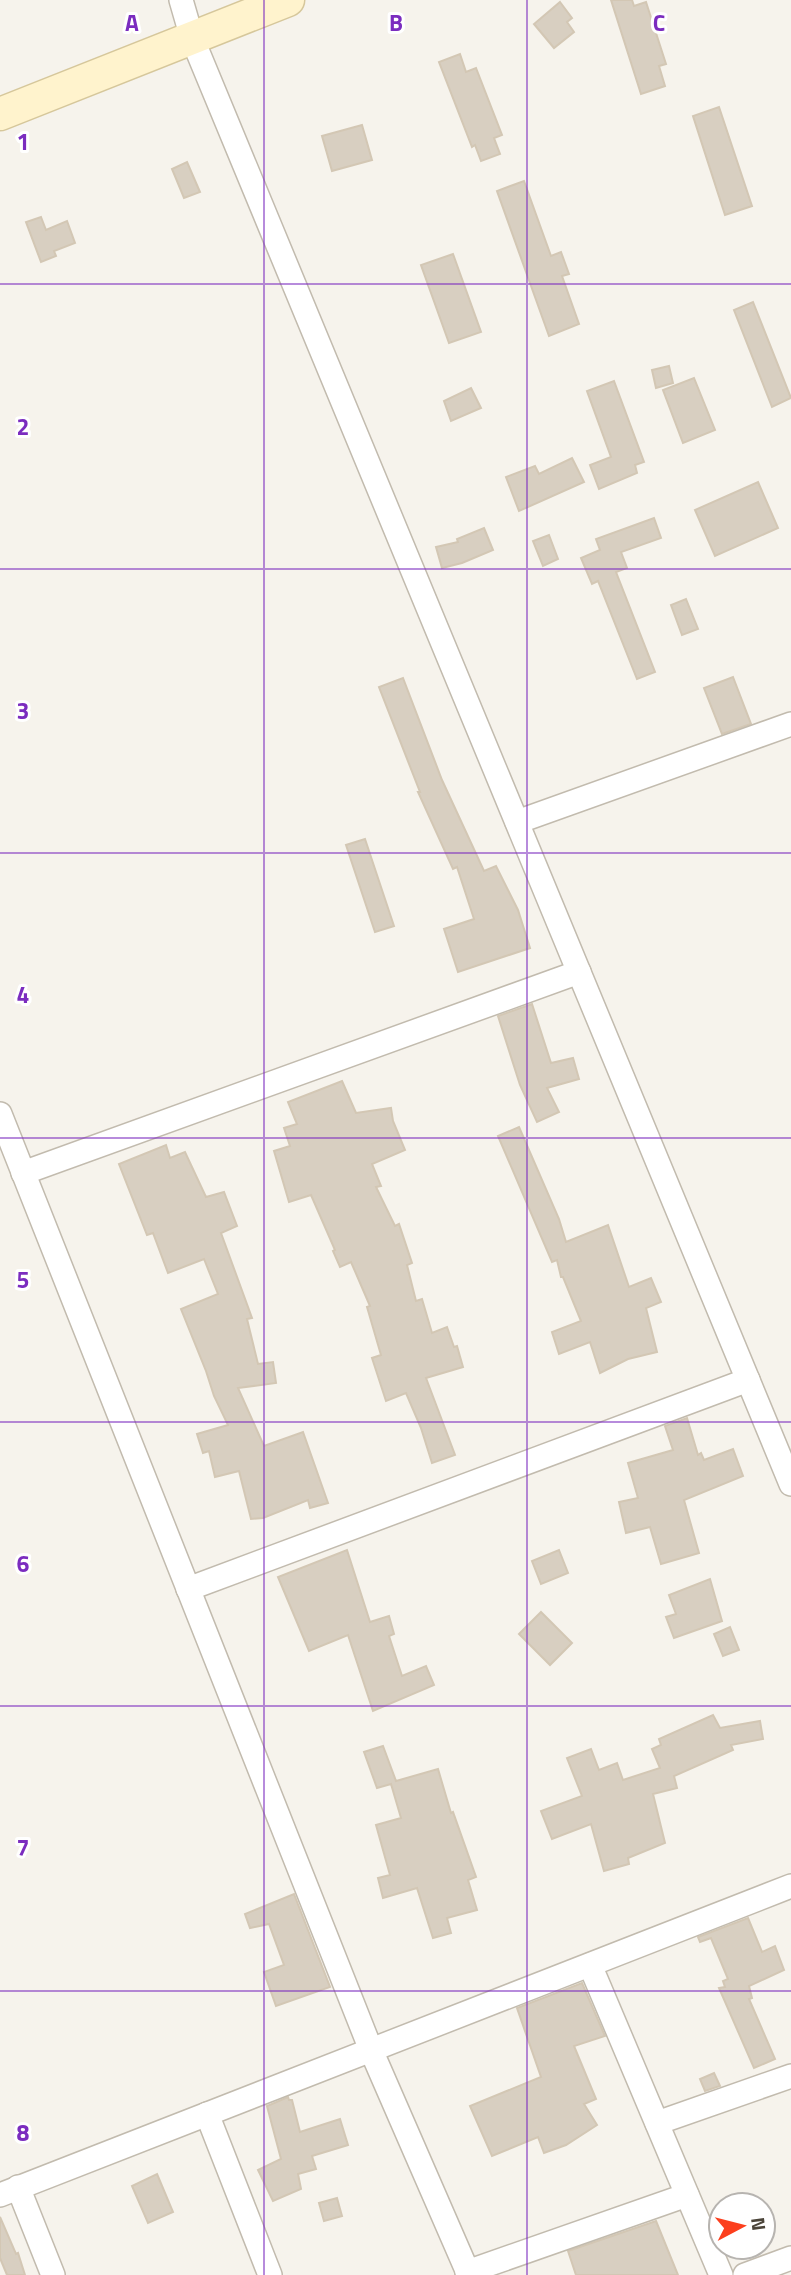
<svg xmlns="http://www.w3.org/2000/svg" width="791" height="2275" font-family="'Titillium Web',sans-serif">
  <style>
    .building { fill: #d8cfc1; stroke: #d3c7b4; stroke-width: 2 }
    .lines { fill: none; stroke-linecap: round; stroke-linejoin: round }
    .street-casing { stroke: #c2bbae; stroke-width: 26 }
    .secondary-casing { stroke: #d6c79b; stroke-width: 35 }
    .street { stroke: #fff; stroke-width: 23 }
    .secondary { stroke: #fff3cd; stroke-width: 32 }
    .grid { fill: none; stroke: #7b2cbf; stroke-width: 2; stroke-opacity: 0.55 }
    .grid-label { font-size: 23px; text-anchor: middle; font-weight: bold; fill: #7b2cbf; stroke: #fff; stroke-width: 6; stroke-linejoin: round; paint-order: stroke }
  </style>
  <rect width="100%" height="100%" fill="#f6f3ec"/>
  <g class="building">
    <path d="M611,0H632L634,6L646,2L666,64L659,66L665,86L641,94Z"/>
    <path d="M560,2L572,18L567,22L574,32L554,48L534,24Z"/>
    <path d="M460,54L466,72L476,68L502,135L494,138L500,154L481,161L475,145L472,147L439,62Z"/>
    <path d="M719,107L752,206L725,215L693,116Z"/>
    <path d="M362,125L372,160L332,171L322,136Z"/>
    <path d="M187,162L200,192L184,198L172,169Z"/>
    <path d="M524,181L551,256L561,252L569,274L562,276L579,324L549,336L497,191Z"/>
    <path d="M41,217L46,230L67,221L75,243L54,251L56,256L41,262L26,222Z"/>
    <path d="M453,254L481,332L449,343L421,265Z"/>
    <path d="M753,302L791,398L772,407L734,310Z"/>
    <path d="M669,366L673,383L656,388L652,370Z"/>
    <path d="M694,378L715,430L683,443L663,390Z"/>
    <path d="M614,381L644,462L635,465L637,473L599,489L590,465L611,457L587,391Z"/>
    <path d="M471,388L481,408L451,421L444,401Z"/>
    <path d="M572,458L584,482L519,511L506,477L535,466L539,474Z"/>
    <path d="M758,482L778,528L715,556L695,510Z"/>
    <path d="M654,518L661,538L621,552L627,568L616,572L655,672L637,679L598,581L592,584L581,558L600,550L596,539Z"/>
    <path d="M484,528L493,550L462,563L442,568L436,547L458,542L457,539Z"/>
    <path d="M549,535L558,559L543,566L533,541Z"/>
    <path d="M686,599L698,629L682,635L671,605Z"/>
    <path d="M733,677L751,724L722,734L704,688Z"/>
    <path d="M403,678L442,780L484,871L496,866L518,910L530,948L458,972L444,929L474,919L457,867L453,869L418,792H420L379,687Z"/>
    <path d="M365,839L394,926L375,932L346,845Z"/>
    <path d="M532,1004L551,1063L573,1058L579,1079L547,1088L559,1112L537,1122L520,1085L498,1016Z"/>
    <path d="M342,1081L356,1113L391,1108L393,1121L405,1150L372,1164L381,1186L376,1187L395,1226L399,1224L412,1263L407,1265L416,1301L422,1299L432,1333L447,1327L454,1347L457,1346L463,1367L426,1378L455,1455L432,1463L421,1428L406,1393L386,1401L372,1358L381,1355L367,1307L370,1306L351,1262L340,1267L333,1251L335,1250L311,1195L289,1202L274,1151L290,1146L284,1128L297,1124L288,1102Z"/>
    <path d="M519,1127L559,1219L566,1242L608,1225L629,1287L651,1278L661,1302L646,1308L657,1352L628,1359L600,1373L590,1342L559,1354L552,1332L581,1321L563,1277H561L557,1260L552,1262L498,1136Z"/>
    <path d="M166,1145L170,1158L185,1152L206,1197L224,1192L237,1226L221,1233L252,1318L247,1319L258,1364L273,1362L276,1383L238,1388L264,1446L303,1432L328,1503L310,1508L308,1500L263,1518L251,1519L239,1471L215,1477L209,1451L203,1453L197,1434L228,1425L214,1396L206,1371L181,1309L218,1294L204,1259L168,1273L153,1233L147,1235L119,1164Z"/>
    <path d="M687,1418L698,1455L701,1453L704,1460L733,1449L743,1476L684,1500L699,1553L661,1564L650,1527L626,1533L619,1502L638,1498L628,1463L673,1450L665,1426Z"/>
    <path d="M347,1550L370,1622L389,1616L394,1634L389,1636L402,1676L426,1666L434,1685L373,1711L348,1635L309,1651L278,1577Z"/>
    <path d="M559,1550L568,1573L541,1584L532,1561Z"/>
    <path d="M710,1579L722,1621L674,1638L666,1617L676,1614L669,1595Z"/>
    <path d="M541,1612L572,1643L550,1665L519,1634Z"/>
    <path d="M730,1627L739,1650L723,1656L714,1634Z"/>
    <path d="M713,1715L720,1728L760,1721L763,1739L731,1745L733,1750L674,1776L677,1788L653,1794L665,1843L628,1858L629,1864L604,1871L591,1824L552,1839L541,1811L582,1796L567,1758L591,1749L599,1770L617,1763L623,1780L660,1768L652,1749L661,1745L659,1739Z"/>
    <path d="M383,1746L396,1781L438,1769L451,1813L453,1812L476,1877L468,1880L477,1910L447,1918L451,1933L433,1938L417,1888L383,1898L378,1878L390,1875L376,1825L401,1818L391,1784L377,1788L364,1752Z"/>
    <path d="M294,1894L330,1987L276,2006L264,1972L284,1965L269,1924L250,1928L245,1914Z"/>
    <path d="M748,1918L762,1952L775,1946L784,1970L749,1986L752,1998L749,1999L775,2059L754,2068L719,1988L725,1987L723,1981L728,1979L711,1938L700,1942L698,1937Z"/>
    <path d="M582,1983L605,2036L574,2046L596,2099L584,2104L597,2125L566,2145L544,2153L538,2137L492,2156L470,2106L541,2077L517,2008Z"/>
    <path d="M714,2073L720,2086L705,2091L700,2079Z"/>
    <path d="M288,2097L289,2100H292L300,2132L340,2119L348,2145L312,2156L316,2169L298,2174L301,2189L273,2201L258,2170L281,2159L267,2106Z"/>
    <path d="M157,2174L173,2212L148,2223L132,2186Z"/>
    <path d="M337,2198L342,2216L324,2221L319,2203Z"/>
    <path d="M0,2217L16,2254L18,2253L25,2275H7L0,2258Z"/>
    <path d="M656,2221L678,2275H576L568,2251Z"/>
  </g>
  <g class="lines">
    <g class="street-casing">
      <g id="street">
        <path d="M181,0L192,38L791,1484"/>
        <path d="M517,822L791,724"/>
        <path d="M0,1114L371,2050L469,2275"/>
        <path d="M23,1173L579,972"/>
        <path d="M188,1589L748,1380"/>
        <path d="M590,1965L721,2275"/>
        <path d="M207,2114L270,2275"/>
        <path d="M657,2123L791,2076"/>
        <path d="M18,2187L53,2275"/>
        <path d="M0,2195L791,1886"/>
        <path d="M467,2272L687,2195"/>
        <path d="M745,2275L791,2258"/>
      </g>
    </g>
    <g class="secondary-casing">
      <path id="secondary" d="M0,114L288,0"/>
    </g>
    <use href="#street" class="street"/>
    <use href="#secondary" class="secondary"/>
  </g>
  <path class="grid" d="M264,0V2275M527,0V2275M0,284H791M0,569H791M0,853H791M0,1138H791M0,1422H791M0,1706H791M0,1991H791"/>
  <g class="grid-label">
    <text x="132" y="31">A</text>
    <text x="396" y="31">B</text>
    <text x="659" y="31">C</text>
    <text x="23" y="150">1</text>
    <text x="23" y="435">2</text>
    <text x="23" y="719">3</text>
    <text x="23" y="1003">4</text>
    <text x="23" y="1288">5</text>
    <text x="23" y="1572">6</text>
    <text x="23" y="1856">7</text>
    <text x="23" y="2141">8</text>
  </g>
  <g transform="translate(742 2226) rotate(83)"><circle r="33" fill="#ffffff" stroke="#b7b4b0" stroke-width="2"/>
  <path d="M0-5L12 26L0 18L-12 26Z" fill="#fc3f1d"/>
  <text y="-10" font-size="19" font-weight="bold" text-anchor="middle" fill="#4b4439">N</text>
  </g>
</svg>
